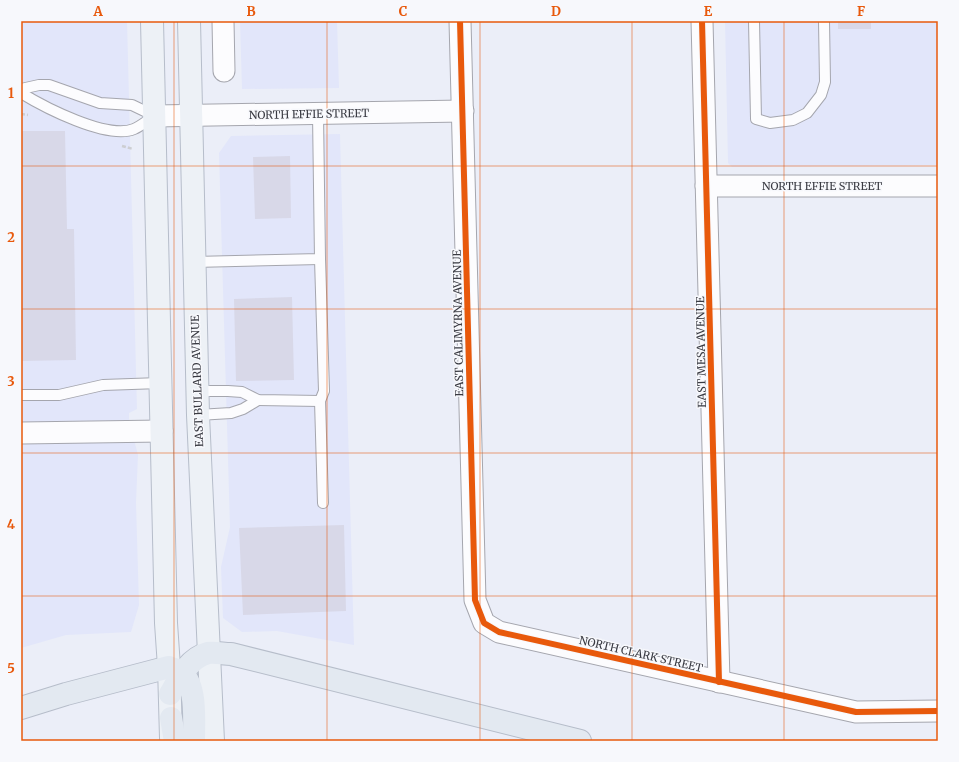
<svg xmlns="http://www.w3.org/2000/svg" width="959" height="762" font-family="Merriweather,serif">
  <style>
    .built { fill: #e2e6fa }
    .building { fill: #d8d8e8 }
    .lines { fill: none; stroke-linecap: round; stroke-linejoin: round }
    .service-casing { stroke: #a5a6ae; stroke-width: 12 }
    .minor-casing { stroke: #a5a6ae; stroke-width: 23 }
    .primary-casing { stroke: #b6bdca; stroke-width: 24 }
    .motorway-casing { stroke: #b6bdca; stroke-width: 24 }
    .path { stroke: #cdced2; stroke-width: 2.5; stroke-dasharray: 4 2; stroke-linecap: butt }
    .service { stroke: #fcfcfe; stroke-width: 10 }
    .minor { stroke: #fcfcfe; stroke-width: 21 }
    .primary { stroke: #edf1f6; stroke-width: 22 }
    .motorway { stroke: #e3e9f1; stroke-width: 22 }
    .cycleway-casing { stroke: #f7f8fc; stroke-width: 8 }
    .cycleway { stroke: #e8590c; stroke-width: 6 }
    .grid { fill: none; stroke: #e8590c; stroke-width: 1; stroke-opacity: 0.55 }
    .labels { text-anchor: middle; dominant-baseline: central; stroke-width: 3; stroke-linejoin: round; paint-order: stroke }
    .street-label { font-size: 11px; fill: #393a42; stroke: #f7f8fc }
    .neatline { fill: none; stroke: #e8590c; stroke-width: 1.5 }
    .grid-label { font-size: 13px; text-anchor: middle; font-weight: bold; fill: #e8590c }
  </style>
  <rect width="100%" height="100%" fill="#ebeef8"/>
  <g class="built">
    <path d="M21,21H127L137,409L129,413V421L138,455L136,503L139,605L131,632L66,635L21,648Z"/>
    <path d="M240,21H337L339,88L242,89Z"/>
    <path d="M725,21H938V165L732,167L728,163Z"/>
    <path d="M340,134L347,392L354,645L277,631L242,632L223,618L221,567L230,527L219,153L231,136Z"/>
  </g>
  <g class="building">
    <rect x="838" y="21" width="33" height="8"/>
    <path d="M21,131H65L67,229H74L76,360L21,361Z"/>
    <path d="M290,156L291,218L255,219L253,157Z"/>
    <path d="M292,297L294,380L236,381L234,299Z"/>
    <path d="M344,525L346,611L243,615L239,528Z"/>
  </g>
  <g class="lines">
    <g class="service-casing">
      <g id="service">
        <path d="M754,21L756,119L770,123L793,120L807,113L821,95L825,82L824,21"/>
        <path d="M21,89L39,85H49L100,103L132,105L155,116"/>
        <path d="M21,93C44,107 107,140 134,129C141,126 148,120 155,116"/>
        <path d="M194,262L320,259L318,114"/>
        <path d="M197,391H228L242,392L258,400L320,401L324,391L320,259"/>
        <path d="M21,395H59L103,385L160,383"/>
        <path d="M320,401L323,503"/>
        <path d="M198,415L231,413L243,409L258,400"/>
      </g>
    </g>
    <g class="minor-casing">
      <g id="minor">
        <path d="M223,21L224,71"/>
        <path d="M460,21L475,600L484,623L499,632L856,712L938,711"/>
        <path d="M702,21L719,682"/>
        <path d="M155,116L463,111"/>
        <path d="M706,186H938"/>
        <path d="M21,433L162,431"/>
      </g>
    </g>
    <g class="primary-casing">
      <g id="primary">
        <path d="M152,21L166,623L169,667L171,738"/>
        <path d="M189,21L198,415L213,741"/>
      </g>
    </g>
    <g class="motorway-casing">
      <g id="motorway">
        <path d="M170,694C179,678 189,658 208,653C215,652 224,654 231,654L580,741"/>
        <path d="M21,708L66,694L169,667C173,669 180,670 183,674C197,687 194,723 194,741"/>
        <path d="M171,718L175,741"/>
      </g>
    </g>
    <g class="path">
      <path d="M21,114L28,115"/>
      <path d="M122,146L133,149"/>
    </g>
    <use href="#service" class="service"/>
    <use href="#minor" class="minor"/>
    <use href="#primary" class="primary"/>
    <use href="#motorway" class="motorway"/>
    <g class="cycleway-casing">
      <g id="cycleway">
        <path d="M460,21L475,600L484,623L499,632L856,712L938,711"/>
        <path d="M702,21L719,682"/>
      </g>
    </g>
    <use href="#cycleway" class="cycleway"/>
  </g>
  <path class="grid" d="M174,21V741M327,21V741M480,21V741M632,21V741M784,21V741M21,166H938M21,309H938M21,453H938M21,596H938"/>
  <g class="labels">
    <g class="street-label">
      <text transform="translate(309 114) rotate(-1)">NORTH EFFIE STREET</text>
      <text x="822" y="186">NORTH EFFIE STREET</text>
      <text transform="translate(458 323) rotate(-91)">EAST CALIMYRNA AVENUE</text>
      <text transform="translate(701 352) rotate(-91)">EAST MESA AVENUE</text>
      <text transform="translate(197 381) rotate(-92)">EAST BULLARD AVENUE</text>
      <text transform="translate(641 654) rotate(13)">NORTH CLARK STREET</text>
    </g>
  </g>
  <rect width="959" height="762" fill="none" stroke="#f7f8fc" stroke-width="44"/>
  <rect x="22" y="22" width="915" height="718" class="neatline"/>
  <g class="grid-label">
    <text x="98" y="16">A</text>
    <text x="251" y="16">B</text>
    <text x="403" y="16">C</text>
    <text x="556" y="16">D</text>
    <text x="708" y="16">E</text>
    <text x="861" y="16">F</text>
    <text x="11" y="98">1</text>
    <text x="11" y="242">2</text>
    <text x="11" y="386">3</text>
    <text x="11" y="529">4</text>
    <text x="11" y="673">5</text>
  </g>
</svg>
